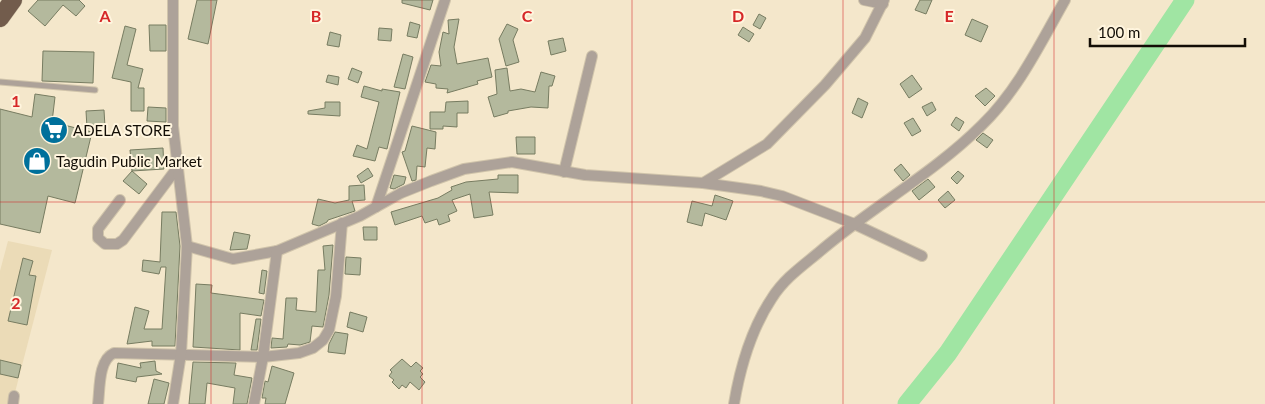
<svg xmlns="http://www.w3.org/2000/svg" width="1265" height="404" font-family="Lato,sans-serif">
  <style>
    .built { fill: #ebdbb7 }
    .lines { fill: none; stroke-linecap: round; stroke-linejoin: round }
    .river { stroke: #a0e5a3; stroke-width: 19 }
    .building { fill: #b4b99d; stroke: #777c61 }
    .service-casing { stroke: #d0c4ab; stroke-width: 7 }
    .minor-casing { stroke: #d0c4ab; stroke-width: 12 }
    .trunk-casing { stroke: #d0c4ab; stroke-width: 19 }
    .service { stroke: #ada299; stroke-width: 5 }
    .minor { stroke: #ada299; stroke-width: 10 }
    .trunk { stroke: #725c4c; stroke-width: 18 }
    .grid { fill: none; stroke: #d62828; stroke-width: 1; stroke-opacity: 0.55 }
    .labels { text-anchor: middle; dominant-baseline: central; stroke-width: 4; stroke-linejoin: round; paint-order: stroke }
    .poi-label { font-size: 15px; fill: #120d05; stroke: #fff5de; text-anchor: start }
    .grid-label { font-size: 16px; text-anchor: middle; font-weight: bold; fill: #d62828; stroke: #fff5de; stroke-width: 4; stroke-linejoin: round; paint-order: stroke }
  </style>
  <rect width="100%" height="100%" fill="#f4e7cb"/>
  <path class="built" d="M8,241L52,250L12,404H0V271Z"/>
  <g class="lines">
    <path class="river" d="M907,404L948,353L1185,0"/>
  </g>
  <g class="building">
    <path d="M38,0H79L85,6L76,16L63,5L45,26L28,11Z"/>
    <path d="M197,0H217L208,44L188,39Z"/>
    <path d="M402,0H433L430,10L402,3Z"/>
    <path d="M920,0H932L926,14L915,10Z"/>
    <path d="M759,14L766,18L760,29L753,25Z"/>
    <path d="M459,19L454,47L457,64L488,58L492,77L477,81L478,84L447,93L448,89L436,88V84L425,82L431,65L441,66L439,52L443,32L449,34L448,20Z"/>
    <path d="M972,19L988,26L981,42L965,35Z"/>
    <path d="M410,22L420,25L417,38L407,36Z"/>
    <path d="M507,24L518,29L513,40L519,62L506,66L499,39Z"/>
    <path d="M149,25H166V51H150Z"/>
    <path d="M125,26L136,29L127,65L143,69L138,88H144V111H131V82L112,78Z"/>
    <path d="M743,27L754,34L749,42L738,35Z"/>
    <path d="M379,28L392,29L391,41L378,40Z"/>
    <path d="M330,32L341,35L339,47L327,45Z"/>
    <path d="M563,38L566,51L551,55L548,41Z"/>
    <path d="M43,51L94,52L93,83L42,81Z"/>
    <path d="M403,54L413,57L405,89L394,87Z"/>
    <path d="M352,68L362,72L358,83L348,79Z"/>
    <path d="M507,68L510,91L521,89L535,92L541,72L555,76L552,86H549L548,108L531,107L508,111V113L494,117L488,97L497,94L495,70Z"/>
    <path d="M328,75L339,77L338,85L326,82Z"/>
    <path d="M912,75L922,89L909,98L900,84Z"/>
    <path d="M364,86L382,91V89L400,92L387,149L379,147L375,161L353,156L357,145L367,149L379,102L361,97Z"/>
    <path d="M986,88L995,96L985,106L975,96Z"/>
    <path d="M35,94L55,97L52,122L92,132L75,203L48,196L40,233L0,224V109L32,117Z"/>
    <path d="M858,98L868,103L862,118L852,113Z"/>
    <path d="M468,101V113H457V127L443,126V129H430V112H445L446,102Z"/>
    <path d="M325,102H340V116L308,114V111L325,108Z"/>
    <path d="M932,102L936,110L927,116L922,107Z"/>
    <path d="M148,107L166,108V122L147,121Z"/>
    <path d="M104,110L105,127L87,128L86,111Z"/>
    <path d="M956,117L964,122L959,131L951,125Z"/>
    <path d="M913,118L921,131L912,136L904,123Z"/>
    <path d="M412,126L436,132L435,149L427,148L425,167L417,166L416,180L412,181L402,152L405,151Z"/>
    <path d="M983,133L993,140L987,148L976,140Z"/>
    <path d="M516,137H535V154H517Z"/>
    <path d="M163,148L164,169L132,171L130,150Z"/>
    <path d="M901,164L910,175L903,181L894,170Z"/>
    <path d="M368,168L373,176L361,183L357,176Z"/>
    <path d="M132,171L147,184L139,194L123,181Z"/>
    <path d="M958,171L964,176L957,184L951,178Z"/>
    <path d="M394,175L406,177L404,184L394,189L390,188Z"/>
    <path d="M498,175H518V193L489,192L493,215L474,218L470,194L452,200L457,211L448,215L450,221L439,225L437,219L425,223L422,216L395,225L391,212L438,198L452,190L451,187L466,182L498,179Z"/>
    <path d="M928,179L935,187L919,200L912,191Z"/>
    <path d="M364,185L365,200L352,201L355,211L328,220L327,222L319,226L312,224L318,199L335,203L349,200V186Z"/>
    <path d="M948,191L955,200L945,208L938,200Z"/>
    <path d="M715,195L733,201L726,220L705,213L702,226L687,222L692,201L712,206Z"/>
    <path d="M162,212H176L180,246L175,346H152V341L127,344L135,307L149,311L144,329H162L166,267H161L159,274L142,271L143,260L160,262Z"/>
    <path d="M363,227H377V240H364Z"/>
    <path d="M234,232L250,235L247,249L230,250Z"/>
    <path d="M333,245L329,295L323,327L312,326L310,342L300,345L288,344L287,347L271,348L272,338L283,339L286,298H297L296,310L316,312L318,270H325L323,246Z"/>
    <path d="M346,257L361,258L360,275L345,274Z"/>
    <path d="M23,258L33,261L29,275L36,276L27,325L8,321Z"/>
    <path d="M262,270L267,271L264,294L259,293Z"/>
    <path d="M196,284L212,285L211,293L264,300L261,316L240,313V350L193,347Z"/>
    <path d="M350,312L367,317L363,332L347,327Z"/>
    <path d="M256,319H261L257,350H251Z"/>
    <path d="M335,332L348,334L345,354L328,352L329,344Z"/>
    <path d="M402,359L411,367L416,362L423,368L420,371L423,374L420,377L425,382L419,390L410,382L406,388L402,385L399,389L392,382L394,380L389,376L392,372L390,370Z"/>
    <path d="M0,360L21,365L18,378L0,374Z"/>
    <path d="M155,361L156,371L162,374L137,377L136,382L116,378L118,363L141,368L140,363Z"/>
    <path d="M193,362L236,363L234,375L252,378L247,404H233L235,388L207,383L205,404H189Z"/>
    <path d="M272,366L294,373L285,404H265L266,398H262L265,381L268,382Z"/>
    <path d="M154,379L169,383L164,404H148Z"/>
  </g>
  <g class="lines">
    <g class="service-casing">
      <path id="service" d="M0,82L95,90"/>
    </g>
    <g class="minor-casing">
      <g id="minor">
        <path d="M864,0L883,4"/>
        <path d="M564,172L592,56"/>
        <path d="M703,183L767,144L825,85L865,38L884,0"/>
        <path d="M120,200L98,229V238L105,244H117L123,240L177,168"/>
        <path d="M376,207L445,0"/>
        <path d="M187,246L233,259L277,251L360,216L401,193L431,181L464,169L512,162L585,175L703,183L761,191L782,196L852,223L922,256"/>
        <path d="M13,404L14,396"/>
        <path d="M98,404C100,389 98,360 114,353L263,357L299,353L313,348L323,340L329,330L336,296L342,223"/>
        <path d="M173,404L181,354L187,246L173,126V0"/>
        <path d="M254,404L263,357L277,251"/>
        <path d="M734,404C740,368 752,328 772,298C784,279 801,267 818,253C870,208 933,174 982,125C1018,90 1040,44 1065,0"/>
      </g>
    </g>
    <g class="trunk-casing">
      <path id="trunk" d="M0,18L13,0"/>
    </g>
    <use href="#service" class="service"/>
    <use href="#minor" class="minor"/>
    <use href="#trunk" class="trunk"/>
  </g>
  <path class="grid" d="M211,0V404M422,0V404M632,0V404M843,0V404M1054,0V404M0,202H1265"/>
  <defs>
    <g id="supermarket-disc" transform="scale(1.4375)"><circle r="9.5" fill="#00709b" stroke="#fff5de"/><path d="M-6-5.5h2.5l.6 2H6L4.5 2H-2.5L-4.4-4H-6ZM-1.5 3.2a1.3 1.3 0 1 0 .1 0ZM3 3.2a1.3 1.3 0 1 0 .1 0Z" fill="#fff"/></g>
    <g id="shop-disc" transform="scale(1.4375)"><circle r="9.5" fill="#00709b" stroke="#fff5de"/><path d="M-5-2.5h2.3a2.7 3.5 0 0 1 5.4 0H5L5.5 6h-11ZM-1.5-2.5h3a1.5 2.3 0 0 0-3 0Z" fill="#fff"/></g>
  </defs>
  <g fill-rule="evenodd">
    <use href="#supermarket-disc" x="54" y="130"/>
    <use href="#shop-disc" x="37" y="161"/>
  </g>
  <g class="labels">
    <g class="poi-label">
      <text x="73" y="130">ADELA STORE</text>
      <text x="56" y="161">Tagudin Public Market</text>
    </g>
  </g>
  <g class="grid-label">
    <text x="105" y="22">A</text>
    <text x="316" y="22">B</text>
    <text x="527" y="22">C</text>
    <text x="738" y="22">D</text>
    <text x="949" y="22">E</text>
    <text x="16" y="107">1</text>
    <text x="16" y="309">2</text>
  </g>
  <path d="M1090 38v8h155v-8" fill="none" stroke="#120d05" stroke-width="2.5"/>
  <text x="1098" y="38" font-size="15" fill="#120d05" stroke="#fff5de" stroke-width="4" paint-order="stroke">100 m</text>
</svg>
